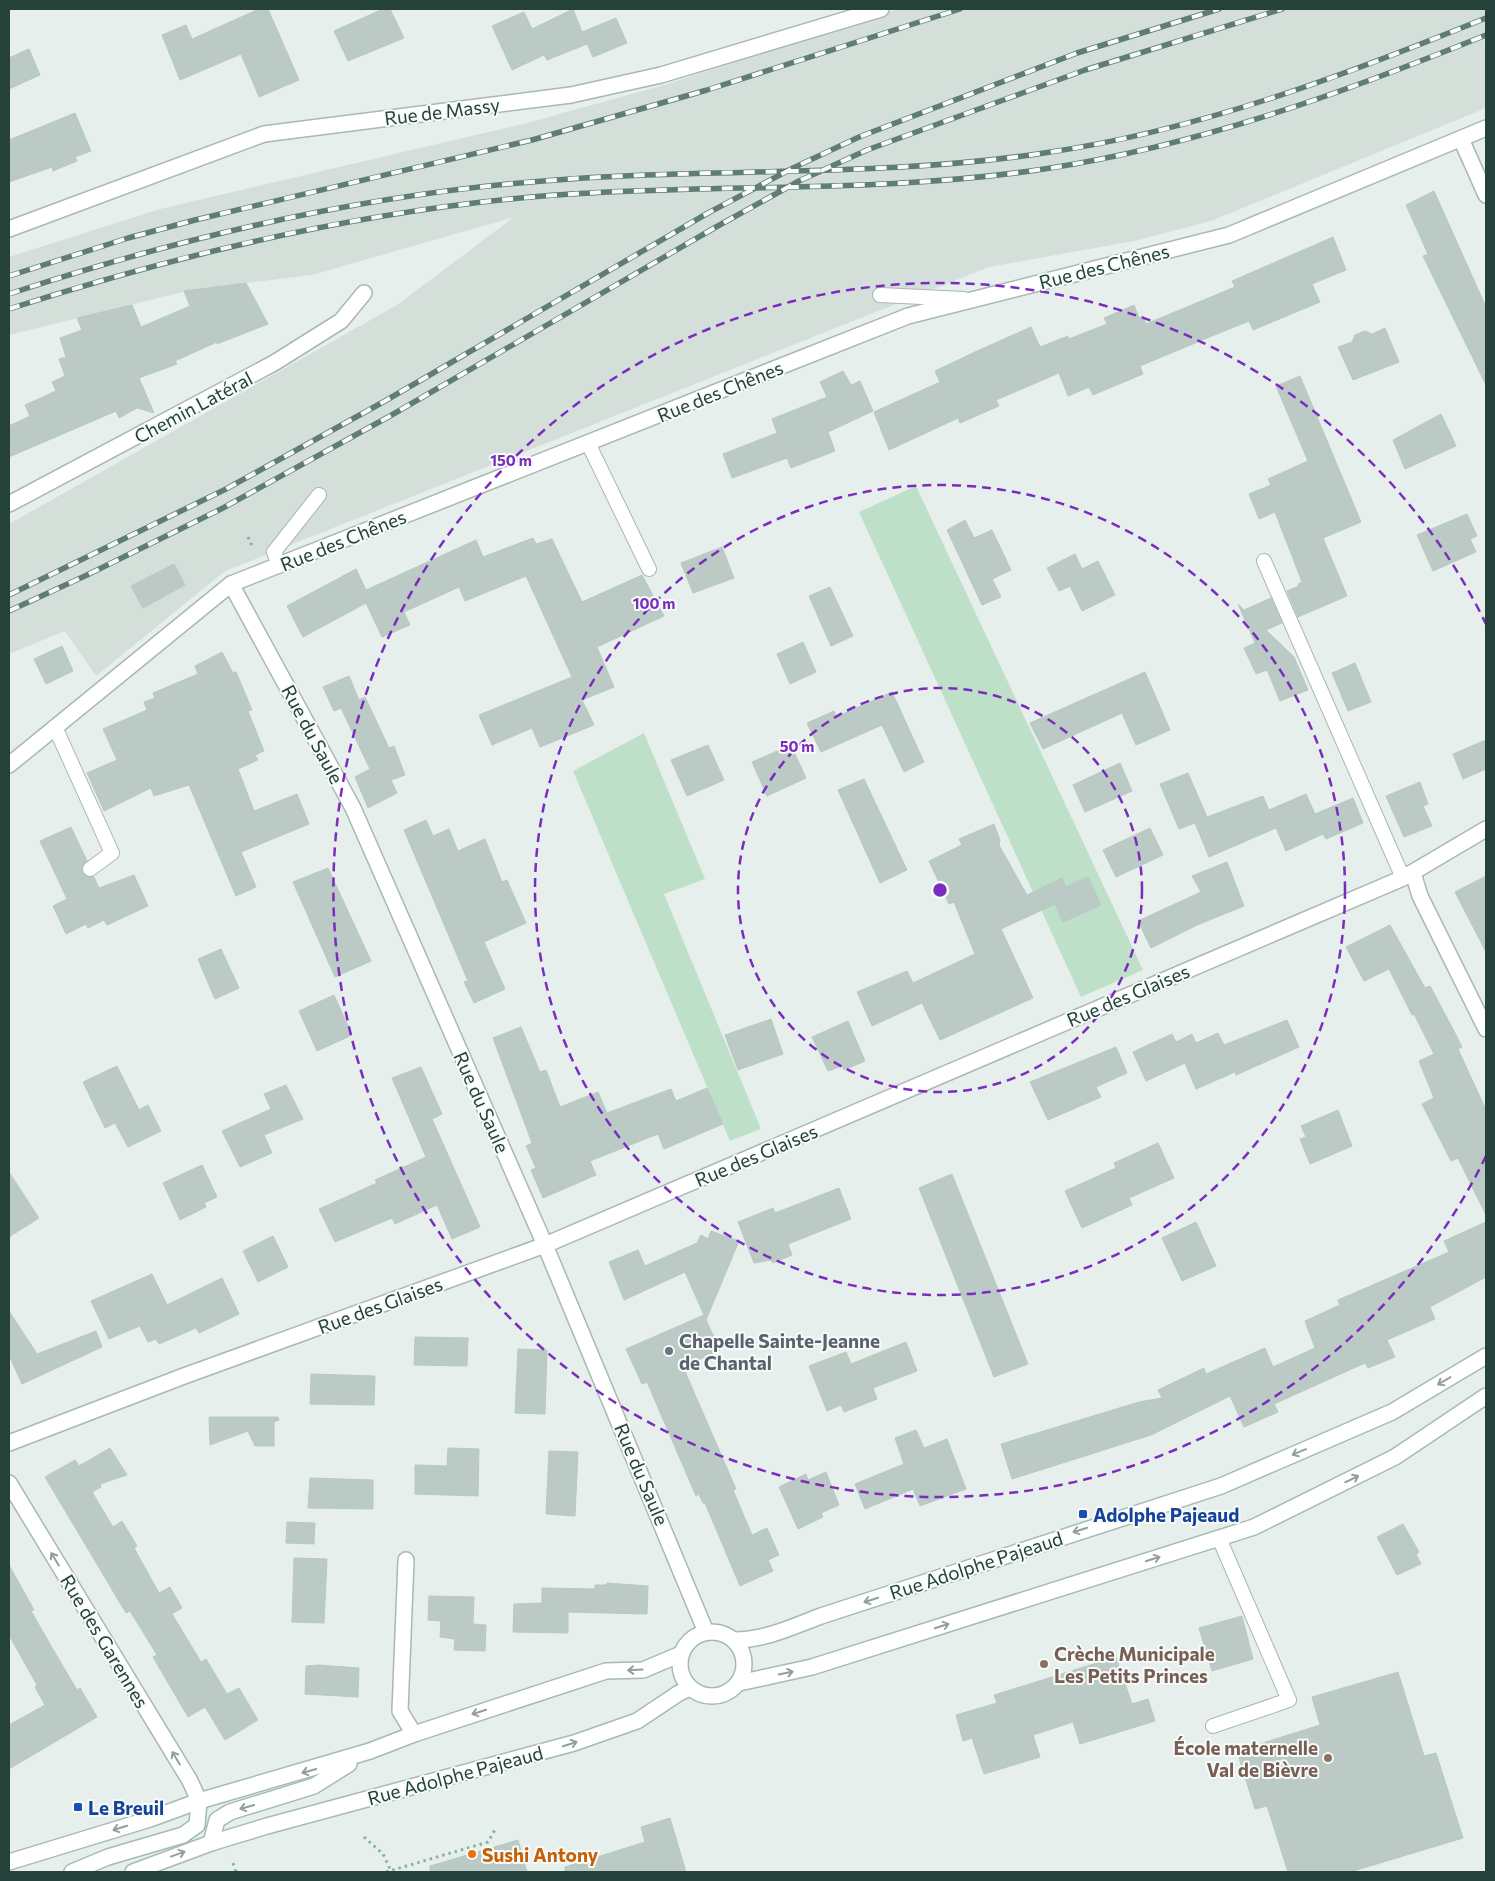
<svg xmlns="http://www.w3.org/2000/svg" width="1495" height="1881" font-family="Commissioner,sans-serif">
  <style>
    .built { fill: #d4dfda }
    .green { fill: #bfe0c8 }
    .building { fill: #bbcac4; stroke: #b8c9c2 }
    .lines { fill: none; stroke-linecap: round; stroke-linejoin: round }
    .lane-casing { stroke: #a8b8b2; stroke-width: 16 }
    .street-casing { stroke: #a8b8b2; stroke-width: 18 }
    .secondary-casing { stroke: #a4bbb3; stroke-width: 18 }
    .path { stroke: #86b3a5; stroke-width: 3; stroke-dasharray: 2.5 4; stroke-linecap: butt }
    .lane { stroke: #fff; stroke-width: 14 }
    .street { stroke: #fff; stroke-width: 15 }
    .secondary { stroke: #fff; stroke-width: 15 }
    .rail-casing { stroke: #5f7d75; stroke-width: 5.5 }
    .rail { stroke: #f7fbf9; stroke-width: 4; stroke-dasharray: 11; stroke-linecap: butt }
    .oneway { stroke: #92a09c }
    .ring { fill: none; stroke: #7b2cbf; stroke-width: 2.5; stroke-dasharray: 9 6 }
    .worship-dot { fill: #6b7280; stroke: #f7fbf9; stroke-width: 2 }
    .transit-dot { fill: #1a4fb4; stroke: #f7fbf9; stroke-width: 2 }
    .education-dot { fill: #8d6e63; stroke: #f7fbf9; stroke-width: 2 }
    .food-dot { fill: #e8710a; stroke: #f7fbf9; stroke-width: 2 }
    .labels { text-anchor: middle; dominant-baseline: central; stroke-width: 4; stroke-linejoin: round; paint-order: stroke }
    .street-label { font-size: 19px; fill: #24423a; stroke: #f7fbf9 }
    .worship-label { font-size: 19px; font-weight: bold; fill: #5b616d; stroke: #f7fbf9; text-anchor: start }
    .transit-label { font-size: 19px; font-weight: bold; fill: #164399; stroke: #f7fbf9; text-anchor: start }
    .education-label { font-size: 19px; font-weight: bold; fill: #785e54; stroke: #f7fbf9; text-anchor: start }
    .food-label { font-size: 19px; font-weight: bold; fill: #c56008; stroke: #f7fbf9; text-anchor: start }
    .centre { fill: #7b2cbf; stroke: #f7fbf9; stroke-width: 2.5 }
    .ring-label { font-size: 15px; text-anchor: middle; font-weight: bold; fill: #7b2cbf; stroke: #f7fbf9; stroke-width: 4; stroke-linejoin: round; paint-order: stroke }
  </style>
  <rect width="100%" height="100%" fill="#e6efeb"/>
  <path class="built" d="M899,9H1486V108L1211,221L1134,241L989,267L225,571L96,676L65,631L9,654V524L397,305L514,217L312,275L195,289L9,335V257L160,209L527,123L664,85Z"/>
  <g class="green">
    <path d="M916,486L1143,970L1081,997L859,512Z"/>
    <path d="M644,733L705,879L664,894L761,1129L730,1141L573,771Z"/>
  </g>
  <g class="building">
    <path d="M259,9H268L299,80L259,97L241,54L180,80L162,35L186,25L192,39Z"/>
    <path d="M383,9H390L404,38L348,61L334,31Z"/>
    <path d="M573,9L582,32L616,18L627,43L593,57L587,44L547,60L544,55L512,70L492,26L524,12L532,29Z"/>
    <path d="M29,49L40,75L9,89V58Z"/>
    <path d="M75,113L91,151L75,157L77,161L53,171L52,167L9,182V140Z"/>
    <path d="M1434,191L1486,307V385L1423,256L1428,254L1406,205Z"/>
    <path d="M1333,237L1346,270L1312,284L1320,302L1253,330L1249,321L1212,336L1140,366L1143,374L1093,395L1089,387L1068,396L1059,373L996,400L999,406L960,423L958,418L889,450L874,412L940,382L935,371L975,352L1031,327L1040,347L1068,336L1069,339L1107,324L1104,318L1134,305L1139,318L1143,316L1146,324L1235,287L1232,281Z"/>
    <path d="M246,283L268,324L217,344V342L175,361L177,364L139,378L154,413L137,408L119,418L116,411L9,457V426L30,416L25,405L56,391L52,382L65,376L59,359L66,357L60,338L82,330L77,318L132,305L141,327L190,306L184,291Z"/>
    <path d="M1385,328L1399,362L1353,380L1338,347L1352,342L1355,335L1365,331L1372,334Z"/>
    <path d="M843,371L851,385L860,381L873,411L828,432L835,451L791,468L787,458L732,478L723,454L777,433L772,419L827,397L820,382Z"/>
    <path d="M1300,376L1361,522L1323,538L1347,596L1298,617L1287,591L1299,586L1298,584L1302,582L1275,512L1259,519L1249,494L1271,485L1268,479L1308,461L1276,386Z"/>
    <path d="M1441,414L1456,446L1405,469L1393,440Z"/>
    <path d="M1467,514L1477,536L1470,539L1476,552L1433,571L1417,535Z"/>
    <path d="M965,520L974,538L992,530L1011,570L992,579L1001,597L982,605L947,530Z"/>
    <path d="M533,538L536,544L552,539L582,602L642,575L664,616L597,647L614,687L582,700L594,725L540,747L532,728L492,745L479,715L572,677L526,576L465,601L459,587L404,612L410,625L382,637L366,603L303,637L287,606L356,569L366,590L476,540L483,557Z"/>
    <path d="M722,547L734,578L693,593L681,563Z"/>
    <path d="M1075,554L1082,569L1098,561L1115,595L1082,611L1070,586L1059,591L1047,568Z"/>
    <path d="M174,564L185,585L143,608L131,586Z"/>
    <path d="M830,587L853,636L831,646L809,596Z"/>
    <path d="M1271,598L1282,623L1266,630L1294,657L1308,690L1280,701L1267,670L1256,674L1244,648L1255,643L1238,604L1244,610Z"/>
    <path d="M803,642L816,672L790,684L777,654Z"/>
    <path d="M62,646L73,671L46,684L34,659Z"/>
    <path d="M222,652L233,673L236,672L252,710L248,711L264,751L255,755L258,760L238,769L254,811L297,794L309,824L241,852L256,887L236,896L189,785L154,796L151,788L104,811L87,773L117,760L103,729L147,710L144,702L155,698L153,693L198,674L195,666Z"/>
    <path d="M1355,663L1371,702L1348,711L1332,673Z"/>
    <path d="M1145,672L1170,730L1136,745L1122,713L1043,749L1030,723Z"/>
    <path d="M349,676L359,700L365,697L389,748L394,746L405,775L391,780L397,793L368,808L355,777L370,769L341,708L334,711L323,687Z"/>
    <path d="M892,692L924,762L904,772L882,725L821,752L807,723L834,711L836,717Z"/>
    <path d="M1486,740V769L1463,779L1453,754Z"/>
    <path d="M708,745L724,780L687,796L671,760Z"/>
    <path d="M791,745L806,778L767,796L752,762Z"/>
    <path d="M1120,763L1132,791L1085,812L1073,785Z"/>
    <path d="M1188,773L1207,817L1263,796L1269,810L1306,794L1315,814L1353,798L1363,823L1326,839L1323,834L1286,851L1276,828L1209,857L1195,823L1179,829L1160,784Z"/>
    <path d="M864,779L907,870L880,883L838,790Z"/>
    <path d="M1420,782L1428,804L1423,806L1432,826L1404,837L1386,796Z"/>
    <path d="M426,820L433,836L449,829L458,851L485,839L502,882L507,880L526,923L484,942L505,989L474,1003L464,982L468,981L404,830Z"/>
    <path d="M994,824L1000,840L999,845L1027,895L1062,878L1066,887L1088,877L1101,905L1063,922L1055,904L1001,929L1033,998L940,1040L922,1003L872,1026L857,992L907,971L913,983L975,954L954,902L949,904L929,861L962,845L959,839Z"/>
    <path d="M71,827L87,861L82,866L83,874L87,877H94L99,888L134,875L148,906L107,925L104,920L88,928L86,924L66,934L53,906L67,899L40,841Z"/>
    <path d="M1150,828L1163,855L1116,877L1103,850Z"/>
    <path d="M1227,862L1244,906L1197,925L1151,948L1138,921L1201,892L1192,876Z"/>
    <path d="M328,868L371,961L335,977L293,882Z"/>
    <path d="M1486,876V952L1455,892Z"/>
    <path d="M1390,925L1425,988L1430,986L1455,1033L1462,1047L1458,1049L1486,1110V1215L1458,1158L1451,1161L1422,1104L1434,1098L1419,1061L1434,1054L1414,1014L1412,1015L1389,969L1364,981L1346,947Z"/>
    <path d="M221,949L239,988L215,999L198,959Z"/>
    <path d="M334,995L352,1035L317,1051L299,1011Z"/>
    <path d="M771,1019L783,1054L738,1070L725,1035Z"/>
    <path d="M1287,1020L1299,1047L1236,1075L1235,1072L1196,1089L1185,1063L1146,1081L1133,1052L1172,1034L1176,1042L1192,1034L1196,1043L1218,1033L1224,1045Z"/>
    <path d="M848,1021L865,1061L844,1070L842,1066L828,1071L812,1037Z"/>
    <path d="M521,1027L540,1072L546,1070L560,1107L598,1092L607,1113L671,1089L676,1101L707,1088L723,1124L664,1149L658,1134L590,1161L596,1175L543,1198L531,1170L536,1168L526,1146L532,1143L493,1038Z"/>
    <path d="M1116,1047L1127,1073L1096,1087L1101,1097L1048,1120L1030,1082Z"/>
    <path d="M117,1066L139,1110L148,1105L161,1131L128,1147L115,1123L105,1128L83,1082Z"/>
    <path d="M421,1067L442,1114L432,1119L480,1227L452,1239L437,1205L395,1224L392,1218L335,1242L319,1209L377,1183L375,1180L426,1157L392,1078Z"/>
    <path d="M286,1085L303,1119L264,1135L272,1153L240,1167L222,1131L271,1109L264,1094Z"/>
    <path d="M1338,1110L1352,1146L1310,1164L1300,1139L1306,1137L1301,1126Z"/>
    <path d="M1158,1143L1174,1178L1129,1198L1132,1205L1082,1228L1065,1191L1116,1168L1114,1163Z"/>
    <path d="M202,1165L217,1197L204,1203L206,1207L180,1220L163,1183Z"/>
    <path d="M9,1172L39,1218L9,1237Z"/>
    <path d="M952,1174L1028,1364L994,1377L919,1188Z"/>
    <path d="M839,1188L851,1219L788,1244L792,1255L773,1263L771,1260L754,1263L738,1222L773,1208L775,1213Z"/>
    <path d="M1196,1222L1216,1266L1182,1281L1162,1238Z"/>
    <path d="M1486,1222V1277L1430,1307L1435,1319L1387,1340L1395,1357L1368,1368L1365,1363L1274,1404L1278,1412L1244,1427L1230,1396L1151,1435L1012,1479L1001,1444L1139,1402L1162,1398L1158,1390L1204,1368L1206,1374L1265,1348L1273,1367L1315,1348L1305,1321L1340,1305L1338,1300L1449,1252L1444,1241Z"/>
    <path d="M711,1231L739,1241L706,1320L720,1350L683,1367L736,1489L733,1490L752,1535L767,1528L779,1555L768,1560L773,1571L740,1586L705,1503H703L699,1494L696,1496L647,1382L642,1384L626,1349L704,1315L685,1272L624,1300L609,1262L638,1250L645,1266L697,1243L701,1235L708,1239Z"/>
    <path d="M273,1236L288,1267L258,1282L243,1251Z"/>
    <path d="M152,1274L167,1305L222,1278L239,1314L199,1333L196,1328L159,1344L156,1339L148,1342L140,1326L109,1339L91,1301Z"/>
    <path d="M9,1311L37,1354L96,1331L102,1347L22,1384L9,1355Z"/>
    <path d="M415,1337L468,1338L467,1366L414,1365Z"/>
    <path d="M906,1342L917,1371L873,1388L877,1399L844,1412L841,1405L827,1411L809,1366L846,1352L851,1364Z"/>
    <path d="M518,1349L547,1350L545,1414L515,1413Z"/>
    <path d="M311,1374L375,1376L374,1405L310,1404Z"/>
    <path d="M209,1417H278L279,1420L274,1422V1446H255L248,1431L210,1445Z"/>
    <path d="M916,1430L924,1448L947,1439L966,1489L920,1506L913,1489L865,1509L855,1484L904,1464L895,1438Z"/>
    <path d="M110,1448L127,1475L100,1484L101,1487L92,1492L113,1527L122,1521L137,1546L134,1548L159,1593L170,1587L182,1608L172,1614L201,1662L206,1659L227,1694L239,1688L258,1720L225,1740L205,1707L188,1717L153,1657L157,1655L130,1611L126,1613L45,1477L75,1460L79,1466Z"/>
    <path d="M448,1448L479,1449L478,1496L415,1494V1465L447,1466Z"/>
    <path d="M549,1451L578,1452L575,1516L546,1514Z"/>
    <path d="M826,1472L839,1505L821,1513L823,1517L798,1529L779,1487L806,1474L808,1480Z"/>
    <path d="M310,1478L373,1480V1509L308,1508Z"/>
    <path d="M287,1522L315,1523L314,1544L286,1543Z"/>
    <path d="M1403,1524L1419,1552L1416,1554L1421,1564L1397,1575L1377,1537Z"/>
    <path d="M294,1558L327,1559L324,1623L292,1622Z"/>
    <path d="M9,1565L34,1610L31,1611L51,1646L77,1690L80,1688L97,1717L9,1769V1725L45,1705L35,1687L37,1685L9,1635Z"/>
    <path d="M607,1583L648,1586L647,1614L568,1612V1633L513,1632L514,1604L542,1603V1588L595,1589V1585H606Z"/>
    <path d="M429,1596L474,1597L473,1624L486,1625L485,1651L454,1650L455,1639L440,1637L441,1621L428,1620Z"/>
    <path d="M1242,1616L1253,1659L1212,1671L1199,1628Z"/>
    <path d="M1116,1657L1132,1704L1148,1699L1155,1721L1080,1744L1073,1722L1033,1735L1040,1757L984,1774L972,1738L963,1741L956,1715L997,1703L994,1695Z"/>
    <path d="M318,1665L359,1668L358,1697L305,1694L306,1666Z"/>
    <path d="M1398,1672L1424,1756L1436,1753L1463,1838L1350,1872H1288L1267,1806L1255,1809L1237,1751L1320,1725L1312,1697Z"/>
    <path d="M670,1818L686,1872H565V1867L645,1842L641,1827Z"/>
    <path d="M518,1840L527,1872H430V1866Z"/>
  </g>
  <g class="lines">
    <g class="lane-casing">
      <g id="lane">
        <path d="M880,295L964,299"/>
        <path d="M588,443L649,569"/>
        <path d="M1264,561L1403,878"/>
        <path d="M279,566L274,552L319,495"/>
        <path d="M55,727L112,853L90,869"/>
        <path d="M1213,1726L1289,1700L1219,1538"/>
      </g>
    </g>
    <g class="street-casing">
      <g id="street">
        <path d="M1461,139L1486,195"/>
        <path d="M9,229L264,134L571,95L661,75L881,9"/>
        <path d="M9,504L274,363L341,321L364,293"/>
        <path d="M231,584L353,808L545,1245L706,1632"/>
        <path d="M9,765L231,584L908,316L1229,235L1486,128"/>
        <path d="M1413,873L1420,896L1486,1029"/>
        <path d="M9,1443L184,1376L545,1245L1403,878L1486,829"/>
        <path d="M9,1483L190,1781L199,1801"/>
        <path d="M406,1560L400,1711L414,1734"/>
      </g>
    </g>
    <g class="secondary-casing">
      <g id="secondary">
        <circle cx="712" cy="1664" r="32"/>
        <path d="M734,1640C765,1640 792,1627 821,1616L1221,1486L1392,1412L1486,1356"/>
        <path d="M739,1683L812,1667L1254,1527L1395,1457L1486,1396"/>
        <path d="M211,1843L217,1820L230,1812L314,1786L349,1764"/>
        <path d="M9,1862L150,1819L199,1801L370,1751L414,1734L606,1671L643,1670L681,1654"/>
        <path d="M72,1872L108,1857L183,1835L197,1825L199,1801"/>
        <path d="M133,1872L211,1843L267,1826L574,1743L637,1721L679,1693L690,1688"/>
      </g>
    </g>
    <g class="path">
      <path d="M248,537L253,548"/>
      <path d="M364,1837L383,1854L391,1871"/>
      <path d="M233,1863L236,1872"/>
      <path d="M386,1872L488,1842L496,1828"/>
    </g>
    <use href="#lane" class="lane"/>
    <use href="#street" class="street"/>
    <use href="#secondary" class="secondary"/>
    <g class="rail-casing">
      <g id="rail">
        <path d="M9,276L128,238L195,220L532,140L707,90L960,9"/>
        <path d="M9,294C182,237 361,195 543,181C710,167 878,178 1044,153C1197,131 1343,76 1486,18"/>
        <path d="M9,309C183,253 361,211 543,196C710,183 878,194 1044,169C1197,146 1343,93 1486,35"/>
        <path d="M9,595L226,489L385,401L708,213L793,168L859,137L1077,53L1219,9"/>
        <path d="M9,611L87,575L223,508L390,416L716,227L799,181L867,150L1085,70L1282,9"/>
      </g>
    </g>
    <use href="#rail" class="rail"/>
  </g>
  <defs><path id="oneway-shaft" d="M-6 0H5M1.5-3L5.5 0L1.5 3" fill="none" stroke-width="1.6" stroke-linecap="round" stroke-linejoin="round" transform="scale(1.25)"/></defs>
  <g class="oneway">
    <use href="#oneway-shaft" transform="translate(1444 1381) rotate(149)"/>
    <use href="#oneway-shaft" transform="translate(1299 1452) rotate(157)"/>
    <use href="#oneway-shaft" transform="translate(1352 1479) rotate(-26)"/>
    <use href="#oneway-shaft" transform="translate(1080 1530) rotate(162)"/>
    <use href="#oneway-shaft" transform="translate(55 1559) rotate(-121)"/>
    <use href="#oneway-shaft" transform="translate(1153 1559) rotate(-18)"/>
    <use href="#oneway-shaft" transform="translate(871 1600) rotate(162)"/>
    <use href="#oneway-shaft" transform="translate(942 1626) rotate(-18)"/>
    <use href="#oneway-shaft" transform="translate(635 1670) rotate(177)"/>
    <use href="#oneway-shaft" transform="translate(786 1673) rotate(-12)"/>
    <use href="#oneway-shaft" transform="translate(479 1712) rotate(162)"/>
    <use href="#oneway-shaft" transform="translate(570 1744) rotate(-17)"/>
    <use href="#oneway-shaft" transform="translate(176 1758) rotate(-121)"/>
    <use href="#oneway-shaft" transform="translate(309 1771) rotate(164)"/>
    <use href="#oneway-shaft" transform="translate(247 1807) rotate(164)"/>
    <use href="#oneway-shaft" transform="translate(120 1828) rotate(163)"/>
    <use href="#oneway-shaft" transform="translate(178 1854) rotate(-20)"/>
  </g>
  <g class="ring">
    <circle cx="940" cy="890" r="202"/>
    <circle cx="940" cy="890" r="405"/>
    <path d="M1486 1156A607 607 0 1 1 1486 624"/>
  </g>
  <circle class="worship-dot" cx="669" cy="1351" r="5"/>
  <g class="transit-dot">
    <rect x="1078" y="1509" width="10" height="10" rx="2.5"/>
    <rect x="73" y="1802" width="10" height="10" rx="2.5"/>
  </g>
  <g class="education-dot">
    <circle cx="1044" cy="1664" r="5"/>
    <circle cx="1328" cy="1758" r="5"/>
  </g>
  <circle class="food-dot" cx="472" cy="1854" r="5"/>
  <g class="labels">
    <g class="street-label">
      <text transform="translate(442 111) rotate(-7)">Rue de Massy</text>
      <text transform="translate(1104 266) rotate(-14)">Rue des Chênes</text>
      <text transform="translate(720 391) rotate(-22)">Rue des Chênes</text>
      <text transform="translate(193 407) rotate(-28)">Chemin Latéral</text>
      <text transform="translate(343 540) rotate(-22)">Rue des Chênes</text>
      <text transform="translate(313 734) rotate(62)">Rue du Saule</text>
      <text transform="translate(1128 995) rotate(-23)">Rue des Glaises</text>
      <text transform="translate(482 1102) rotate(66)">Rue du Saule</text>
      <text transform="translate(756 1155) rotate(-23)">Rue des Glaises</text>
      <text transform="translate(380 1305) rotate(-20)">Rue des Glaises</text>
      <text transform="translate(642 1474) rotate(67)">Rue du Saule</text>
      <text transform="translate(976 1565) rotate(-18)">Rue Adolphe Pajeaud</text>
      <text transform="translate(105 1641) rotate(59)">Rue des Garennes</text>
      <text transform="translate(455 1775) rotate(-15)">Rue Adolphe Pajeaud</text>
    </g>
    <g class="worship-label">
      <text x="679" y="1340">Chapelle Sainte-Jeanne<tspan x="679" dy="22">de Chantal</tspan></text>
    </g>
    <g class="transit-label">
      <text x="1093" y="1514">Adolphe Pajeaud</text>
      <text x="88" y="1807">Le Breuil</text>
    </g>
    <g class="education-label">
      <text x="1054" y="1653">Crèche Municipale<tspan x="1054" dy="22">Les Petits Princes</tspan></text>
      <text x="1318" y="1747" text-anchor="end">École maternelle<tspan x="1318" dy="22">Val de Bièvre</tspan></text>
    </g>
    <g class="food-label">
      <text x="482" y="1854">Sushi Antony</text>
    </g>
  </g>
  <circle cx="940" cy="890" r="8" class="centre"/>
  <g class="ring-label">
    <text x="511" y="466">150 m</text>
    <text x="654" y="609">100 m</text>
    <text x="797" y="752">50 m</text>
  </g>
  <rect width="1495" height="1881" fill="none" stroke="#24423a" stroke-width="20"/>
</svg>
